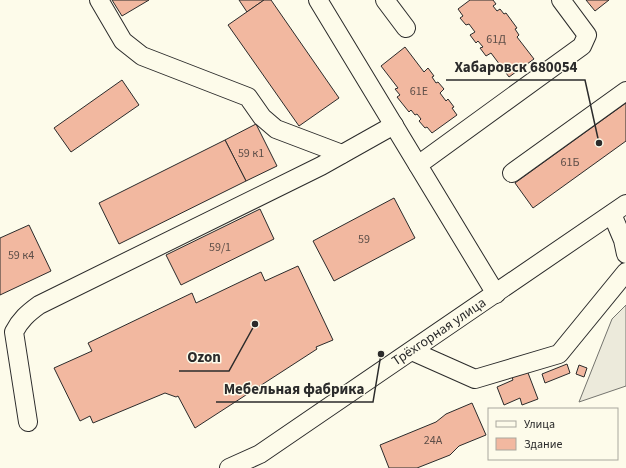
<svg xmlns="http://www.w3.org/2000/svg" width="626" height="468" font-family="'Source Sans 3',sans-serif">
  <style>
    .parking { fill: #eceadb; stroke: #74746e }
    .building { fill: #f2b8a0; stroke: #2b2b2b }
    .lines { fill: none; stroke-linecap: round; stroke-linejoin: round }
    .minor-casing { stroke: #2b2b2b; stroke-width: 20 }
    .minor { stroke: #fdfbea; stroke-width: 18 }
    .labels { text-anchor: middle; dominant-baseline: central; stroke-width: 3; stroke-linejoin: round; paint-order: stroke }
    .number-label { font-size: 12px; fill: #5d4e48 }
    .street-label { font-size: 14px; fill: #2b2b2b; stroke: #fdfbea }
    .leader { fill: none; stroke: #2b2b2b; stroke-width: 1.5 }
    .callout-dot { fill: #2b2b2b; stroke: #fdfbea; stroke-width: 1.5 }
    .callout-label { font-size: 15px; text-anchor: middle; font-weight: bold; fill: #2b2b2b; stroke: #fdfbea; stroke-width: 3; stroke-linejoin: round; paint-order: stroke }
  </style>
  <rect width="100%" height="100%" fill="#fdfbea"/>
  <path class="parking" d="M626,305V386L579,402L612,319Z"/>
  <g class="building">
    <path d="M112,0H149L122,16Z"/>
    <path d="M239,0H264L247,12Z"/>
    <path d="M264,0H271L339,98L299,126L228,25Z"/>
    <path d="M470,0H493L496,4L493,6L497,11L500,9L504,14L506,13L517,28L515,29L519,35L517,37L534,59L509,77L491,53L486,56L480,48L483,47L478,41L476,43L470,35L475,32L469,24L466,25L460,18L463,16L458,9Z"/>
    <path d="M586,0H609L595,11Z"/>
    <path d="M405,47L424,72L428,68L434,76L432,77L436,83L438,82L444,89L440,93L446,101L448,99L454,107L452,108L457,115L432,133L427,127L425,128L419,121L421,119L417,114L415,115L411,110L409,112L397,97L400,95L395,89L398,88L381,66Z"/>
    <path d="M122,80L139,105L71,152L54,128Z"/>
    <path d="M626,103V141L533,208L515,183Z"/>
    <path d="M256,124L277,166L246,181L225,140Z"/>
    <path d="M225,140L246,181L119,244L99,203Z"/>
    <path d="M394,198L415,238L334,281L313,241Z"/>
    <path d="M260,209L274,239L181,285L166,255Z"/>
    <path d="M29,225L51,271L0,295V238Z"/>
    <path d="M298,266L333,340L316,347L317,349L195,428L178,396L176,397L165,393L93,423L90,416L80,421L54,368L92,351L88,343L192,293L196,303L261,272L265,281Z"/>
    <path d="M567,364L570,373L545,383L542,374Z"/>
    <path d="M525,365L538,399L522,405L520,398L504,405L497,387L513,380L510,372Z"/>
    <path d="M579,365L587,368L584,377L576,374Z"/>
    <path d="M472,403L486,435L459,446L450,455L417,468H389L380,445L436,422L446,414Z"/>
  </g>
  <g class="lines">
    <g class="minor-casing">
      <g id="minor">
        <path d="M99,0L123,41L142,56L248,97L262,117L276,129L342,154"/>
        <path d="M318,0L496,294"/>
        <path d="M385,0L406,28"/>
        <path d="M418,165L582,46L587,35L561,0"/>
        <path d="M512,173L626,91"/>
        <path d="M612,214L623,240L626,254"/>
        <path d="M412,351L475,379L559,354L626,272"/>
        <path d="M28,422L14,332C20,320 28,313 39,305L321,166L394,125"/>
        <path d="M229,468L260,454L626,204"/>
      </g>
    </g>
    <use href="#minor" class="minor"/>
  </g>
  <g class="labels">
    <g class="number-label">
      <text x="496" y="39">61Д</text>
      <text x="419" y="91">61Е</text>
      <text x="251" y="153">59 к1</text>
      <text x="570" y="162">61Б</text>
      <text x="364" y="239">59</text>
      <text x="220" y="247">59/1</text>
      <text x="21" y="255">59 к4</text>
      <text x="433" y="440">24А</text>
    </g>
    <g class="street-label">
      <text transform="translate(439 332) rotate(-34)">Трёхгорная улица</text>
    </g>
  </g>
  <path class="leader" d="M599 143L585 80H446M255 324L229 371H179M381 354L373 402H216"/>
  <g class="callout-dot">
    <circle cx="599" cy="143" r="4"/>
    <circle cx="255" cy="324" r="4"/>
    <circle cx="381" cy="354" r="4"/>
  </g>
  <g class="callout-label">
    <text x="516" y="72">Хабаровск 680054</text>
    <text x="204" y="362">Ozon</text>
    <text x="294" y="394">Мебельная фабрика</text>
  </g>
  <rect x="488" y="408" width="130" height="52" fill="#fdfbea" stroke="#a9a89e"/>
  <rect x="496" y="421" width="20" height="6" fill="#fdfbea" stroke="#a9a89e"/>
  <text x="524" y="428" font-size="12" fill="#2b2b2b">Улица</text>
  <rect x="496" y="438" width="20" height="12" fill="#f2b8a0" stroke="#a9a89e"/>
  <text x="524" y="448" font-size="12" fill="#2b2b2b">Здание</text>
</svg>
